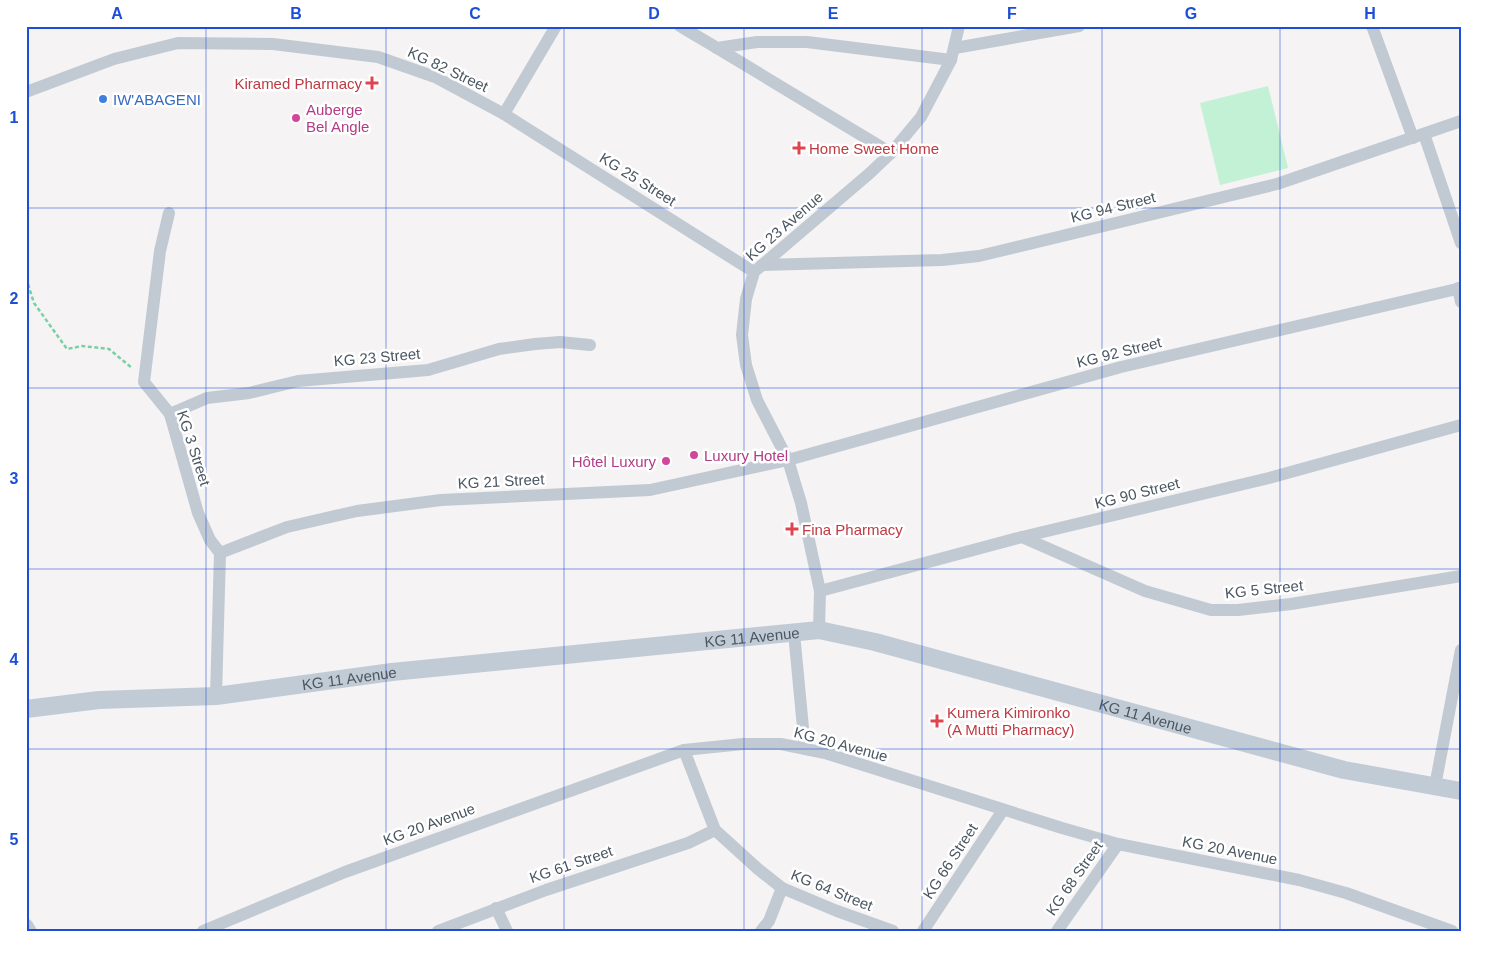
<svg xmlns="http://www.w3.org/2000/svg" width="1487" height="957" font-family="Helvetica,sans-serif">
  <style>
    .green { fill: #c3f1d5 }
    .lines { fill: none; stroke-linecap: round; stroke-linejoin: round }
    .path { stroke: #7ad0a6; stroke-width: 2.5; stroke-dasharray: 4 2.5; stroke-linecap: butt }
    .minor { stroke: #c1cad2; stroke-width: 12 }
    .tertiary { stroke: #c1cad2; stroke-width: 15 }
    .secondary { stroke: #c1cbd6; stroke-width: 18 }
    .grid { fill: none; stroke: #1d4ed8; stroke-width: 1; stroke-opacity: 0.55 }
    .health-dot { fill: #e0444e; stroke: #fff; stroke-width: 2 }
    .shop-dot { fill: #3f7fe0; stroke: #fff; stroke-width: 2 }
    .hotel-dot { fill: #d1479c; stroke: #fff; stroke-width: 2 }
    .labels { text-anchor: middle; dominant-baseline: central; stroke-width: 5; stroke-linejoin: round; paint-order: stroke }
    .street-label { font-size: 15px; fill: #4a5661; stroke: #fff }
    .health-label { font-size: 15px; fill: #be3a42; stroke: #fff; text-anchor: start }
    .shop-label { font-size: 15px; fill: #366cbe; stroke: #fff; text-anchor: start }
    .hotel-label { font-size: 15px; fill: #b23c85; stroke: #fff; text-anchor: start }
    .neatline { fill: none; stroke: #1d4ed8; stroke-width: 2 }
    .grid-label { font-size: 16px; text-anchor: middle; font-weight: bold; fill: #1d4ed8 }
  </style>
  <rect width="100%" height="100%" fill="#f5f3f3"/>
  <path class="green" d="M1268,86L1288,168L1220,185L1200,103Z"/>
  <g class="lines">
    <path class="path" d="M26,278L34,303L67,349L82,346L109,349L132,368"/>
    <g class="minor">
      <path d="M680,26L717,48L757,42H807L951,60"/>
      <path d="M1372,26L1413,138"/>
      <path d="M717,48L891,153"/>
      <path d="M955,48L1079,26"/>
      <path d="M26,92L114,59L178,43L273,44L378,57L435,77L504,114L754,272"/>
      <path d="M504,114L556,26"/>
      <path d="M1424,134L1461,243"/>
      <path d="M169,213L160,251L144,382L170,414L198,513L210,540L220,553L216,696"/>
      <path d="M762,265L942,260L979,256L1277,184L1461,121"/>
      <path d="M1458,288L1461,302"/>
      <path d="M170,414L207,398L249,393L298,381L428,370L499,349L535,344L560,342L590,345"/>
      <path d="M1022,537L1145,591L1211,610H1238L1291,604L1461,576"/>
      <path d="M220,553L287,527L357,511L441,500L650,490L788,460L1121,367L1461,288"/>
      <path d="M820,591L1022,537L1269,478L1461,425"/>
      <path d="M819,630L820,591L801,503L788,460L757,400L746,365L742,335L746,299L754,272L870,173L891,153L921,117L951,60L959,26"/>
      <path d="M794,633L805,749"/>
      <path d="M684,750L715,830L758,869L782,888L837,911L893,931"/>
      <path d="M1435,786L1461,650"/>
      <path d="M496,908L507,931"/>
      <path d="M203,931L345,872L684,750L743,744H781L825,753L1062,828L1118,844L1299,880L1346,893L1452,931"/>
      <path d="M438,931L546,890L688,843L715,830"/>
      <path d="M761,931L769,921L782,888"/>
      <path d="M923,931L1003,810"/>
      <path d="M1057,931L1118,844"/>
    </g>
    <path class="tertiary" d="M26,926L29,931"/>
    <path class="secondary" id="s1" d="M26,709L99,700L216,696L392,672L819,630L875,642L1344,770L1461,791"/>
  </g>
  <path class="grid" d="M206,26V931M386,26V931M564,26V931M744,26V931M922,26V931M1102,26V931M1280,26V931M26,208H1461M26,388H1461M26,569H1461M26,749H1461"/>
  <g class="health-dot">
    <path d="M369.5 75.5h5v5h5v5h-5v5h-5v-5h-5v-5h5z"/>
    <path d="M796.5 140.5h5v5h5v5h-5v5h-5v-5h-5v-5h5z"/>
    <path d="M789.5 521.5h5v5h5v5h-5v5h-5v-5h-5v-5h5z"/>
    <path d="M934.5 713.5h5v5h5v5h-5v5h-5v-5h-5v-5h5z"/>
  </g>
  <circle class="shop-dot" cx="103" cy="99" r="5"/>
  <g class="hotel-dot">
    <circle cx="296" cy="118" r="5"/>
    <circle cx="694" cy="455" r="5"/>
    <circle cx="666" cy="461" r="5"/>
  </g>
  <g class="labels">
    <g class="street-label">
      <text transform="translate(448 69) rotate(25)">KG 82 Street</text>
      <text transform="translate(638 179) rotate(32)">KG 25 Street</text>
      <text transform="translate(1113 207) rotate(-14)">KG 94 Street</text>
      <text transform="translate(784 226) rotate(-41)">KG 23 Avenue</text>
      <text transform="translate(1119 352) rotate(-14)">KG 92 Street</text>
      <text transform="translate(377 357) rotate(-5)">KG 23 Street</text>
      <text transform="translate(194 448) rotate(72)">KG 3 Street</text>
      <text transform="translate(501 481) rotate(-3)">KG 21 Street</text>
      <text transform="translate(1137 493) rotate(-14)">KG 90 Street</text>
      <text transform="translate(1264 589) rotate(-6)">KG 5 Street</text>
      <text stroke="none"><textPath href="#s1" startOffset="730">KG 11 Avenue</textPath></text>
      <text stroke="none"><textPath href="#s1" startOffset="325">KG 11 Avenue</textPath></text>
      <text stroke="none"><textPath href="#s1" startOffset="1135">KG 11 Avenue</textPath></text>
      <text transform="translate(841 744) rotate(15)">KG 20 Avenue</text>
      <text transform="translate(429 824) rotate(-20)">KG 20 Avenue</text>
      <text transform="translate(1230 850) rotate(11)">KG 20 Avenue</text>
      <text transform="translate(950 861) rotate(-57)">KG 66 Street</text>
      <text transform="translate(571 864) rotate(-19)">KG 61 Street</text>
      <text transform="translate(1074 878) rotate(-55)">KG 68 Street</text>
      <text transform="translate(832 890) rotate(22)">KG 64 Street</text>
    </g>
    <g class="health-label">
      <text x="362" y="83" text-anchor="end">Kiramed Pharmacy</text>
      <text x="809" y="148">Home Sweet Home</text>
      <text x="802" y="529">Fina Pharmacy</text>
      <text x="947" y="712">Kumera Kimironko<tspan x="947" dy="17">(A Mutti Pharmacy)</tspan></text>
    </g>
    <g class="shop-label">
      <text x="113" y="99">IW'ABAGENI</text>
    </g>
    <g class="hotel-label">
      <text x="306" y="109">Auberge<tspan x="306" dy="17">Bel Angle</tspan></text>
      <text x="704" y="455">Luxury Hotel</text>
      <text x="656" y="461" text-anchor="end">Hôtel Luxury</text>
    </g>
  </g>
  <rect width="1487" height="957" fill="none" stroke="#ffffff" stroke-width="55"/>
  <rect x="28" y="28" width="1432" height="902" class="neatline"/>
  <g class="grid-label">
    <text x="117" y="19">A</text>
    <text x="296" y="19">B</text>
    <text x="475" y="19">C</text>
    <text x="654" y="19">D</text>
    <text x="833" y="19">E</text>
    <text x="1012" y="19">F</text>
    <text x="1191" y="19">G</text>
    <text x="1370" y="19">H</text>
    <text x="14" y="123">1</text>
    <text x="14" y="304">2</text>
    <text x="14" y="484">3</text>
    <text x="14" y="665">4</text>
    <text x="14" y="845">5</text>
  </g>
</svg>
